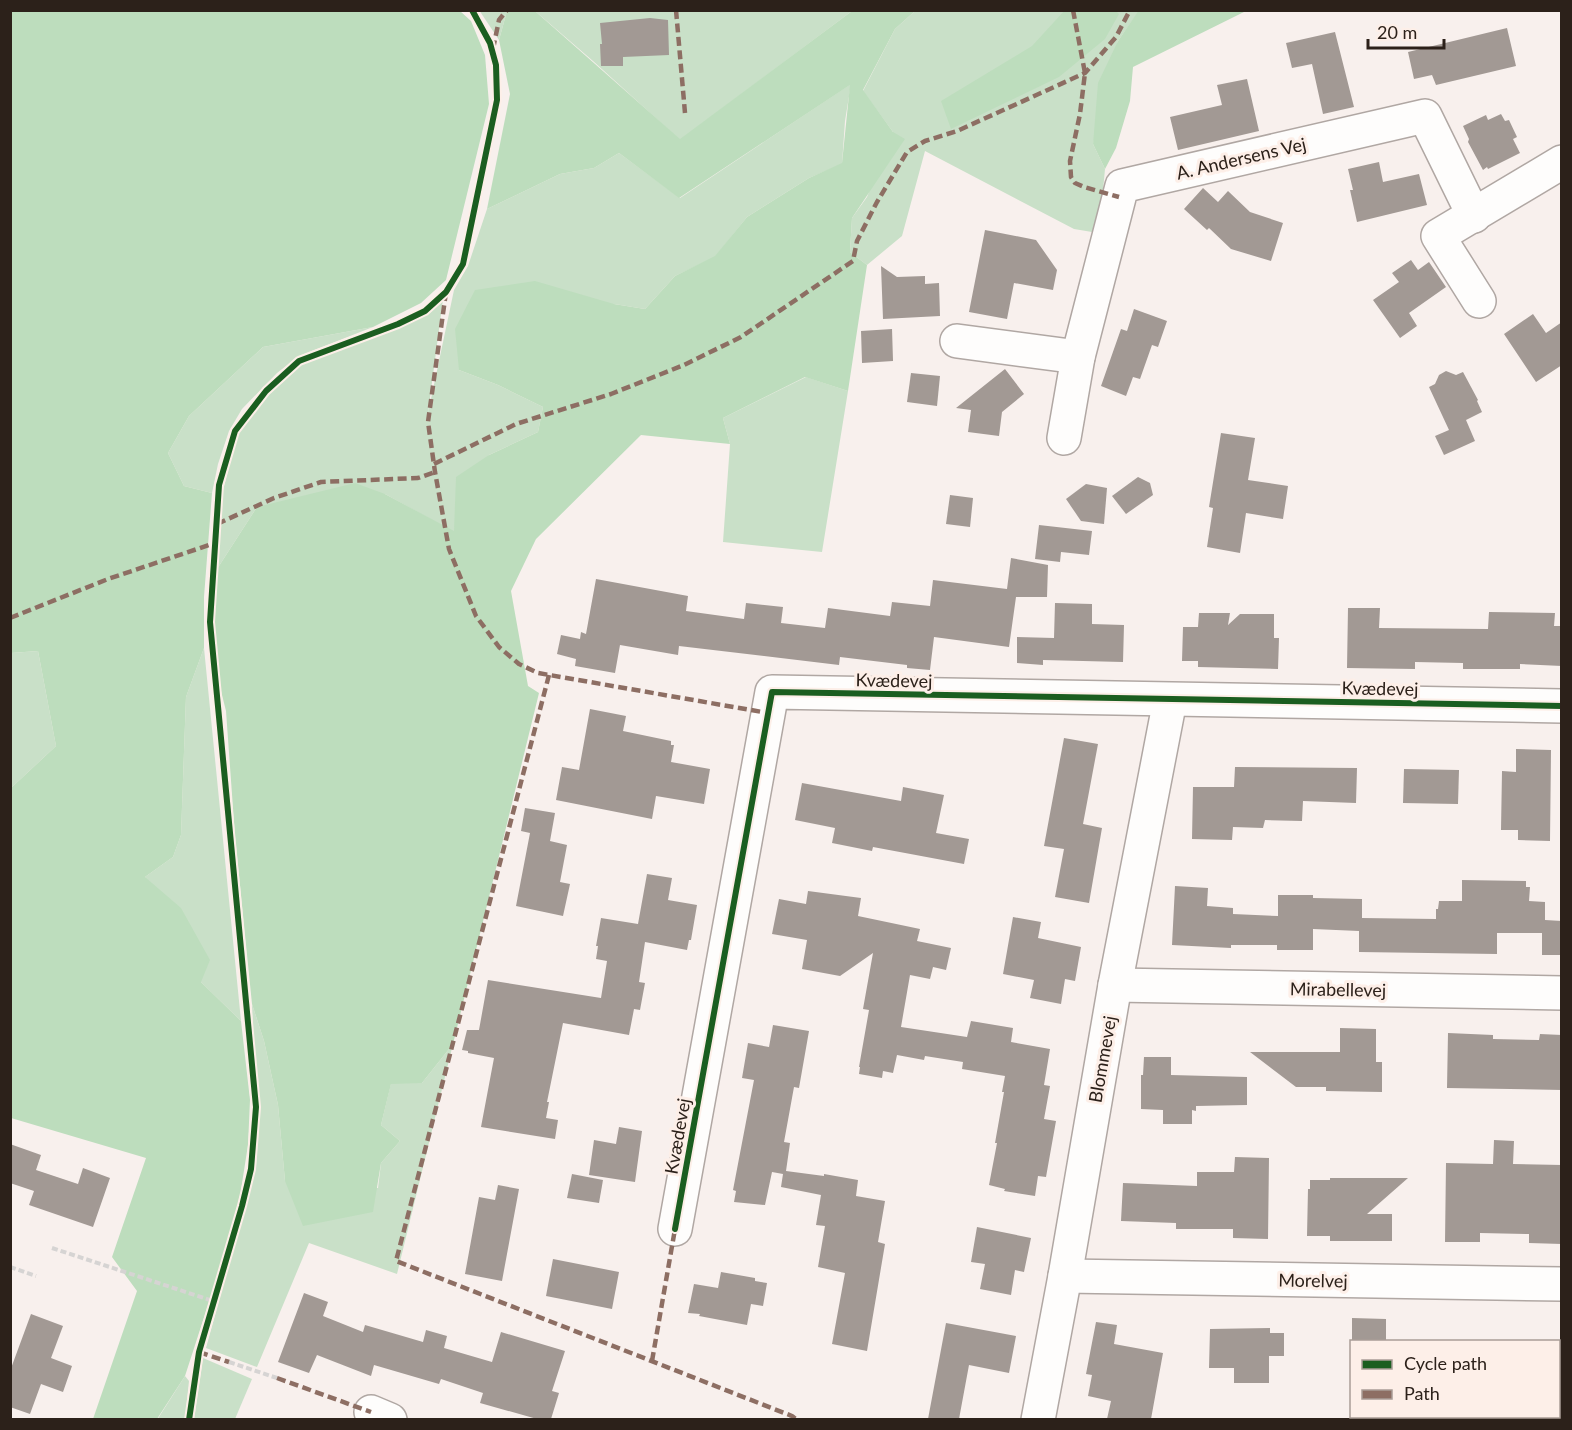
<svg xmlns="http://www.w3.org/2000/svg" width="1572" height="1430" font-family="Lato,sans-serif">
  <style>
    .green { fill: #c9e0c8 }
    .forest { fill: #bdddbd }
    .building { fill: #a29994 }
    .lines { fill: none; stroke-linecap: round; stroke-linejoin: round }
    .minor-casing { stroke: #b0a7a3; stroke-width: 36 }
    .path { stroke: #d6d4d3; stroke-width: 4; stroke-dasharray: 6 3; stroke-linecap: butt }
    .minor { stroke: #fefdfc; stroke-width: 33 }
    .quiet { stroke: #8d6e63; stroke-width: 4.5; stroke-dasharray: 9 4.5; stroke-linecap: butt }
    .cycleway-casing { stroke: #fdefe8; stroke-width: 10 }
    .cycleway { stroke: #1b5e20; stroke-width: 6 }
    .labels { text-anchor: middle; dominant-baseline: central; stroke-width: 6; stroke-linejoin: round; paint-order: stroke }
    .street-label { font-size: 18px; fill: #2c211a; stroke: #fdefe8 }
  </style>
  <rect width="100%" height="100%" fill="#f8f0ed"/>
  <g class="green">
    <path d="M480,11H507L499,40L481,13Z"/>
    <path d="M535,11H852L680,140L593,61Z"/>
    <path d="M915,11H1139L1118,41L1093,144L1105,169L1102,201L1092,232L1074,229L925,151L902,236L867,265L850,252L852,218L867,197L893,132L863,91L895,29Z"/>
    <path d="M851,84L845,121L842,164L809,178L747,217L715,257L675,276L645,309L614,304L459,370L498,385L543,407L538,432L489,455L454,532L385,494L257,507L217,569L223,490L238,433L268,394L301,362L354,344L423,314L443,299L428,413L454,290L468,266L487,209L560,174L594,168L619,153L680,198Z"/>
    <path d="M373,327L299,356L277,373L242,409L229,431L218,464L212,493L184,486L168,453L189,416L263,347Z"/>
    <path d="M806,377L848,391L822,552L723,542L730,444L723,418Z"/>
    <path d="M204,648L241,1021L201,982L145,877L173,857L181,835L186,697Z"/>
    <path d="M38,651L56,746L11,788V653Z"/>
    <path d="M252,1004L264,1041L278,1105L285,1181L378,1188L381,1163L400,1141L381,1125L391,1083H422L453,1044L397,1274L309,1243L257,1367L206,1348L256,1166L259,1124L258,1086L254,1053Z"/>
    <path d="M203,1358L252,1379L235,1419H194Z"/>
    <path d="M185,1376L189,1381L185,1419L157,1420Z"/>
  </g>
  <g class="forest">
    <path d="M11,10L460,11L471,21L485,55L489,104L446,280L421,303L373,327L263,347L189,416L168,453L184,486L212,493L204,597V648L186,697L181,835L173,857L145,877L181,908L210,960L201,982L241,1021L250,1100L248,1145L240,1196L220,1268L185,1376L157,1419H93L137,1291L112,1257L146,1158L11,1118V788L56,746L38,651L11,653Z"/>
    <path d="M1065,10L1116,11L1119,14L1105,39L1059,77L951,129L941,101L1032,46Z"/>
    <path d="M1139,10L1246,11L1133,67L1130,101L1116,148L1105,169L1093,144L1098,83L1118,41Z"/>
    <path d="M507,11H535L680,139L852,11H915L895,29L863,90L893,132L905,139L852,218L850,252L867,265L848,391L805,377L723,418L730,444L641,435L536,539L511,591L528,686L539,693L453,1044L422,1083L391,1084L381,1125L400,1141L381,1163L373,1212L303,1226L285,1181L278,1105L264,1041L252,1004L235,836L226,711L218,679L213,626L217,569L257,507L355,483L385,494L454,531L456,477L489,455L538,432L543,407L498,385L459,370L455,329L475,290L535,281L614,304L645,309L675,276L715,256L747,217L809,178L842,163L850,85L679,198L619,153L594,168L560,174L487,209L510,94L499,40Z"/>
  </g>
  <g class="building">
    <path d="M650,18L668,20L669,55L623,57V66H601L600,44H602L600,23Z"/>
    <path d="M1507,28L1516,66L1436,85L1432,75L1414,79L1408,52Z"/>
    <path d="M1335,32L1354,107L1323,114L1312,64L1292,68L1286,43Z"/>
    <path d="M1247,79L1259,131L1178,150L1170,117L1222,105L1217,85Z"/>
    <path d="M1501,114L1505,121L1509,120L1517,137L1513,139L1520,153L1488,169L1487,167L1483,170L1468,142L1469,139L1463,126L1486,115L1488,120Z"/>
    <path d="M1379,162L1383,182L1419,174L1427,205L1357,222L1350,190H1353L1348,169Z"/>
    <path d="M1203,188L1218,202L1228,191L1250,212L1283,223L1271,261L1231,249L1209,228L1207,230L1184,209Z"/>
    <path d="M985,230L1036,240L1057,270L1053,290L1014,283L1007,319L969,312Z"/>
    <path d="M1411,260L1418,270L1429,262L1446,287L1409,313L1417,326L1400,338L1373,300L1399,282L1392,273Z"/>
    <path d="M881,266L897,277L925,276V284L939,283L940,316L883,319Z"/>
    <path d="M1134,309L1167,321L1158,347L1152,345L1140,379L1133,377L1126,396L1101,386L1121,329L1127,331Z"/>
    <path d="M1533,314L1546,333L1562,322V365L1536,382L1504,334Z"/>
    <path d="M892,329L893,361L862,363L861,331Z"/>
    <path d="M1005,369L1024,394L1002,412L999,436L968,432L971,410L956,408Z"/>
    <path d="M1446,371L1456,375L1463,372L1478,400L1477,401L1482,412L1466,420L1475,441L1444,455L1435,436L1449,430L1429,387L1435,384L1439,375Z"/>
    <path d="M911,373L940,376L937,406L907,402Z"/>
    <path d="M1221,433L1255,438L1248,480L1288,486L1283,519L1246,513L1240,553L1207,547L1213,508L1209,507Z"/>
    <path d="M1138,477L1150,483L1153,495L1126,514L1112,496Z"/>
    <path d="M1086,484L1107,488L1104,524L1081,521L1066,499Z"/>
    <path d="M950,495L973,498L970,527L946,524Z"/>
    <path d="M1039,525L1092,531L1089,555L1061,552L1060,562L1035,559Z"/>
    <path d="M1011,558L1048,565L1047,597H1016L1009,647L934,637L930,670L907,668V665L840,657L839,665L679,646L678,655L620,645L615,673L575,666L576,659L557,654L561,635L580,639L581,632L586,634L596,579L688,596L686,611L744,619L746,603L783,607L781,623L825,628L828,608L890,616L892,602L930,606L933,580L1007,589Z"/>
    <path d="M1055,603L1092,604V624L1124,625L1123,662L1043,660V665L1017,663V637L1054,638Z"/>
    <path d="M1348,608H1380L1379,628L1488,629L1489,612L1555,613L1554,626H1562V666L1520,664V669H1463V663L1415,662V669L1347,668Z"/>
    <path d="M1199,613H1230L1228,625L1240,614H1274V638H1279L1278,669L1198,667V661H1182L1183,627H1198Z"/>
    <path d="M590,709L626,716L623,731L671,741V745H674L671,762L710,769L704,804L656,796L652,819L556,800L562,767L579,770Z"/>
    <path d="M1064,738L1098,744L1083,824L1102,828L1089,903L1055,897L1064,849L1044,846Z"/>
    <path d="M1516,749L1551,750L1550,841L1518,840V830H1501L1502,771L1516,772Z"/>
    <path d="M1235,767L1357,768L1356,803L1303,801L1302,821L1265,820L1263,828L1233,827L1232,840L1192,839L1193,787H1234Z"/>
    <path d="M1404,769L1459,770L1458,804L1403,803Z"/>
    <path d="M802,783L901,801L903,787L944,795L936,833L969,839L964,864L873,847L872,851L832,843L835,828L795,820Z"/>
    <path d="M525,808L555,813L550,841L567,845L560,882L570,884L563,916L516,906L530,833L521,831Z"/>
    <path d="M647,874L672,878L668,900L697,905L691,940H689L687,950L645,942L639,982L645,983L640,1010L634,1009L629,1035L563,1023L547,1102H549L546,1118L558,1120L555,1139L481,1127L494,1058L468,1053V1051L462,1050L467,1030H479L488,980L601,998L607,961L596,959L598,946H596L601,918L638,924Z"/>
    <path d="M1462,880L1526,881V887H1530L1529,901L1545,902V920L1562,921V955H1542V933H1497V954L1359,952V931L1313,929V950H1277V945H1231V948L1172,945L1175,886L1208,888L1207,906L1233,908V914L1278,916V895H1313V898L1362,899V918L1436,919V909H1438L1439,901H1462Z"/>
    <path d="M808,891L861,898L858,916L920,929L917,941L951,948L946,970L933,967L930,979L910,975L901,1027L967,1037L971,1021L1013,1028L1011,1042L1050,1049L1044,1085L1050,1086L1044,1119L1056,1121L1046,1177L1038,1176L1035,1196L1004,1191L1005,1189L989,1185L997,1143H995L1004,1092H1002L1005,1076L962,1069L963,1062L925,1056L924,1060L897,1055L893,1073L883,1071L882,1078L859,1074L860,1067H859L869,1010L863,1009L873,953L840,976L802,969L807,940L772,934L779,899L806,904Z"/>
    <path d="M1013,917L1041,922L1038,938L1081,947L1075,981L1065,979L1061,1004L1030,998L1034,980L1003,974Z"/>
    <path d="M773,1025L809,1031L799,1088L794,1087L784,1142L790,1143L786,1171L824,1176V1174L858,1180L856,1196L885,1201L878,1242L885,1244L867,1351L832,1344L845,1273L818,1267L825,1226L816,1225L821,1195L781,1187L783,1174L772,1172L765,1205L734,1202L736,1191L733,1190L754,1080L742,1078L748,1043L769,1047Z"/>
    <path d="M1340,1028L1376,1029V1062H1382V1092L1326,1091V1087H1296L1250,1052H1340Z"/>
    <path d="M1448,1033L1493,1035V1039L1539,1040L1540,1034L1562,1035V1090L1447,1088Z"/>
    <path d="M1144,1057H1171V1075L1247,1077V1105L1196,1106V1111L1192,1110V1124H1163V1110L1141,1109V1075H1143Z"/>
    <path d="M619,1127L642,1131L635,1182L589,1175L594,1140L616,1144Z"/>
    <path d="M1494,1140L1514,1141L1513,1164L1562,1165V1244L1529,1243V1234L1480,1233V1242H1445L1446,1163L1493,1164Z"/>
    <path d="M10,1144L41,1155L36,1170L78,1184L83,1168L110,1178L93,1227L29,1205L34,1191L10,1183Z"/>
    <path d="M1235,1157L1269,1158L1268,1239L1233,1238V1229H1176V1223L1121,1221L1123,1183L1197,1186V1172H1234Z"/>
    <path d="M572,1174L603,1180L599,1203L567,1198Z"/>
    <path d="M1330,1178H1408L1367,1214H1392V1241H1330V1236H1307L1308,1189H1310V1180H1330Z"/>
    <path d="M498,1185L519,1189L502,1281L465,1274L479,1197L495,1200Z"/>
    <path d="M977,1227L1031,1238L1024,1272L1015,1270L1011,1295L980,1289L985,1264L971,1262Z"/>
    <path d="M553,1259L619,1272L612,1309L546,1296Z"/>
    <path d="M721,1272L755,1278V1281L767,1283L763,1306L751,1304L747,1325L699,1316L700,1314L688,1313L694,1284L718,1288Z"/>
    <path d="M304,1293L328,1302L323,1316L363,1332L365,1325L423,1342L426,1330L447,1336L444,1348L492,1362L501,1332L565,1351L552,1391L559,1393L551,1419H537L480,1403L483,1393L441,1379L439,1384L374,1365L371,1376L317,1355L309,1373L278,1362Z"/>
    <path d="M31,1314L63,1326L51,1358L72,1366L63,1392L41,1384L30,1414L10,1407V1371Z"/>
    <path d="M1352,1318L1386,1319V1341H1352Z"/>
    <path d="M1096,1322L1117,1325L1114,1344L1163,1353L1151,1419H1107L1111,1401L1088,1396L1092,1375L1086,1374Z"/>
    <path d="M946,1323L1016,1336L1009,1373L969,1365L959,1419H928Z"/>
    <path d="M1270,1328V1333H1284V1356H1269V1383H1234V1368H1209L1210,1329Z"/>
  </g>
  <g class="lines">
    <g class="minor-casing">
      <g id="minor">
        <path d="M1479,301L1438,236L1562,162"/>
        <path d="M957,341L1078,357"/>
        <path d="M1064,438L1078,357L1122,186L1425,116L1474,216"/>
        <path d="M1115,985L1562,993"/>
        <path d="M675,1229L772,692L1562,706"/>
        <path d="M1065,1276L1562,1284"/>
        <path d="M371,1412L390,1420"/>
        <path d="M1038,1420L1065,1276L1115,985L1170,700"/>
      </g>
    </g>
    <g class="path">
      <path d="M52,1248L213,1301"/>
      <path d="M10,1267L36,1276"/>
      <path d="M229,1362L277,1378"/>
      <path d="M790,1420L792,1416"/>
    </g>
    <use href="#minor" class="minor"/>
    <g class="quiet">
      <path d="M676,10L685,113"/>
      <path d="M1073,10L1085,73L1080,114L1070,161L1071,177L1075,183L1084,187L1119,197"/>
      <path d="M493,49L499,20L507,10"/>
      <path d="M446,292L428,422L435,472L449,549L476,616L499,647L519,664L538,673L768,713"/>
      <path d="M434,464L516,424L611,394L684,365L741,337L853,261L857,241L877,202L907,152L925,141L957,131L1085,73L1116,37L1130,10"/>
      <path d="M217,524L274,498L321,482L418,478L435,472"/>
      <path d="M10,618L108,579L215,543"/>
      <path d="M549,675L396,1261L792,1416L797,1420"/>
      <path d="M199,1352L229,1362"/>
      <path d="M652,1361L675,1229"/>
      <path d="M277,1378L371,1412"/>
    </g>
    <g class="cycleway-casing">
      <g id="cycleway">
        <path d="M675,1229L772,692L1562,706"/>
        <path d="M189,1420L199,1352L242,1206L251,1169L256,1107L210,622L219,485L235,431L266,391L299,361L398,324L425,311L446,292L463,264L497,100L496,65L490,43L472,10"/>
      </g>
    </g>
    <use href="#cycleway" class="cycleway"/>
  </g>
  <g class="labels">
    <g class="street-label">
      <text transform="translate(1241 158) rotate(-13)">A. Andersens Vej</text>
      <text transform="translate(894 680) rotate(1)">Kvædevej</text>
      <text transform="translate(1380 688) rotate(1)">Kvædevej</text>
      <text transform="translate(1338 989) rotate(1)">Mirabellevej</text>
      <text transform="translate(1102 1059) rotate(-80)">Blommevej</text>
      <text transform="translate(677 1136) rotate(-80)">Kvædevej</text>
      <text transform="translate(1313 1280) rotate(1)">Morelvej</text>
    </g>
  </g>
  <rect width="1572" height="1430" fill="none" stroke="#2c211a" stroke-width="24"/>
  <rect x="1350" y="1340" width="210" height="78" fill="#fdefe8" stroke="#a99d96" stroke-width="1.5"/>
  <rect x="1362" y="1360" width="30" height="9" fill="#1b5e20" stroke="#a99d96" stroke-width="1.5"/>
  <text x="1404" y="1370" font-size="18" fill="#2c211a">Cycle path</text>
  <rect x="1362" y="1390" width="30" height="9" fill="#8d6e63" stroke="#a99d96" stroke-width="1.5"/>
  <text x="1404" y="1400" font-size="18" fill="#2c211a">Path</text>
  <path d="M1368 39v9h76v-9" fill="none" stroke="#2c211a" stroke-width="3"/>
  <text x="1377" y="39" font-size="18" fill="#2c211a" stroke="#fdefe8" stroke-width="4.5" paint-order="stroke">20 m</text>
</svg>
